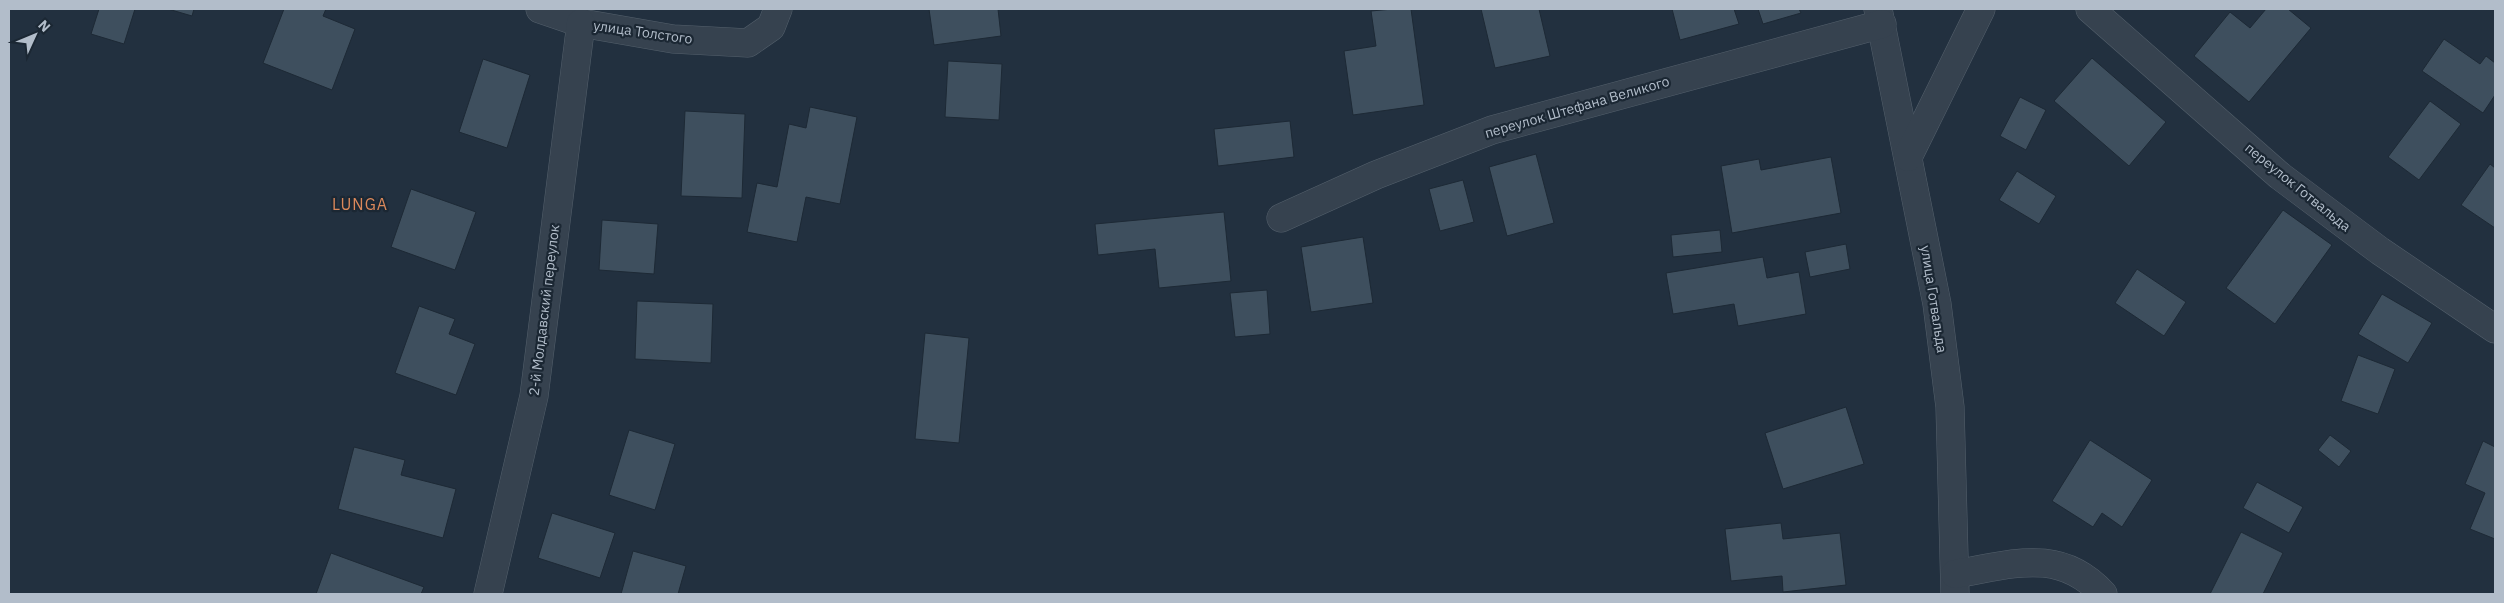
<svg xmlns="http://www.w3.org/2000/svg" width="2504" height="603" font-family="'IBM Plex Sans',sans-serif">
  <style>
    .building { fill: #3e4f5e; stroke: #1d2935 }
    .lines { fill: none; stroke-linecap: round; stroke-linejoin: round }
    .minor-casing { stroke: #54606c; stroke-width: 29 }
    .minor { stroke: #36424f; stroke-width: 28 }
    .labels { text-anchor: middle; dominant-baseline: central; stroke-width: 4.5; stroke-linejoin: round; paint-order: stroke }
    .street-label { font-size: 14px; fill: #b2bdca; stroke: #1b2733 }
    .quarter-label { font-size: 16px; letter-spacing: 1px; fill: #dc895b; stroke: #1b2733 }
  </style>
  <rect width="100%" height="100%" fill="#22303f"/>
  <g class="building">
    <path d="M99,9H135L124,44L91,34Z"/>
    <path d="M168,9H194L192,16Z"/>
    <path d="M284,9H326L323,16L355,29L332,90L263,63Z"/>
    <path d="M929,9H998L1001,36L934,45Z"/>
    <path d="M1393,9H1411L1424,105L1353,115L1344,51L1376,46L1371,11Z"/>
    <path d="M1481,9H1539L1550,56L1495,68Z"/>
    <path d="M1672,9H1734L1739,24L1680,40Z"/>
    <path d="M1758,9H1799L1801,13L1763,24Z"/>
    <path d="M2266,9H2288L2311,28L2249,102L2194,56L2230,12L2250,28Z"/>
    <path d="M2444,39L2480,64L2486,56L2495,63V95L2483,113L2422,71Z"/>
    <path d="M2092,58L2166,122L2129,166L2054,101Z"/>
    <path d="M483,59L530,75L507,148L459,132Z"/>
    <path d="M948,61L1002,64L999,120L945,117Z"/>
    <path d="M2020,97L2046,110L2026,150L2000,136Z"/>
    <path d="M2430,101L2461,124L2419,180L2388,157Z"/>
    <path d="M810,107L857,117L840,204L806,197L797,242L747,232L757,183L777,187L789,124L806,128Z"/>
    <path d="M685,111L745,114L742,198L681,196Z"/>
    <path d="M1290,121L1294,157L1218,166L1214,129Z"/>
    <path d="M1536,154L1554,223L1507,236L1489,167Z"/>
    <path d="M1831,157L1841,213L1732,233L1721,166L1759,159L1761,170Z"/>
    <path d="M2490,164L2495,168V228L2461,205Z"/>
    <path d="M2017,171L2056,196L2039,224L1999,200Z"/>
    <path d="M1463,180L1474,222L1440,231L1429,189Z"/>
    <path d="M411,189L476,212L455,270L391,247Z"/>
    <path d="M2283,210L2332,245L2275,324L2226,288Z"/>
    <path d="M1224,212L1231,281L1159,288L1155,249L1098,255L1095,224Z"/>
    <path d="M602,220L658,224L654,274L599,270Z"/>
    <path d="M1720,230L1722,252L1673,257L1671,235Z"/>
    <path d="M1363,237L1373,303L1311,312L1301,247Z"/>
    <path d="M1846,244L1850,269L1810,277L1805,252Z"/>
    <path d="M1763,257L1767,278L1799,272L1806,314L1738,326L1734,304L1673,314L1666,273Z"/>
    <path d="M2137,269L2186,302L2164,336L2115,303Z"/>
    <path d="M1267,290L1270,334L1235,337L1230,293Z"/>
    <path d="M2382,294L2432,323L2408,363L2358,334Z"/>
    <path d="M637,301L713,304L711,363L635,359Z"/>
    <path d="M419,306L455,319L449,334L475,344L456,395L395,373Z"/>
    <path d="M925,333L969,338L959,443L915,439Z"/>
    <path d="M2358,355L2395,369L2378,414L2341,401Z"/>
    <path d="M1846,407L1864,464L1783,489L1765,433Z"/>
    <path d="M629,430L675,444L655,510L609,495Z"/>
    <path d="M2330,435L2351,451L2339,467L2318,450Z"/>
    <path d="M2090,440L2152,480L2122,527L2102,513L2093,527L2052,501Z"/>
    <path d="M2483,441L2495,447V539L2470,529L2485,493L2465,484Z"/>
    <path d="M354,447L405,460L401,475L456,489L443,538L338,509Z"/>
    <path d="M2257,482L2303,507L2289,533L2243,508Z"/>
    <path d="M552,513L615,533L600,578L538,558Z"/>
    <path d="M1781,523L1783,539L1840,533L1846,585L1783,592L1782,576L1731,581L1725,529Z"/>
    <path d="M2241,532L2283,553L2263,594H2210Z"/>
    <path d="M633,551L686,566L678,594H621Z"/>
    <path d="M331,553L424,587L421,594H316Z"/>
  </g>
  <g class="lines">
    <g class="minor-casing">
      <g id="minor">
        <path d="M540,9L581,23L673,39L748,43L771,27L778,9"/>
        <path d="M1878,9L1937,304L1950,407L1955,594"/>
        <path d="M2090,9L2280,176L2380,251L2495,329"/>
        <path d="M1908,157L1981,9"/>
        <path d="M1281,218L1376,175L1492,130L1882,24"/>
        <path d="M1955,574C2011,565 2059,546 2103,594"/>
        <path d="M488,594L534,396L581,23"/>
      </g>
    </g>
    <use href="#minor" class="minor"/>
  </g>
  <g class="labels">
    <g class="street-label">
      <text transform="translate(643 32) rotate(8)">улица Толстого</text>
      <text transform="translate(1577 107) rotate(-16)">переулок Штефана Великого</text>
      <text transform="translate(2298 187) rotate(39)">переулок Готвальда</text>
      <text transform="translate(1934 299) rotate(81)">улица Готвальда</text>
      <text transform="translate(544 310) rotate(-83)">2-й Молдавский переулок</text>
    </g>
    <g class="quarter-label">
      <text x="360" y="204">LUNGA</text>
    </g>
  </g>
  <rect width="2504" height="603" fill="none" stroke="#b2bdca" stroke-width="20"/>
  <g transform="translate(35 35) rotate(46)" stroke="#1b2733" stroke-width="4" paint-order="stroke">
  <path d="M0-4L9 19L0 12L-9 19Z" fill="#b2bdca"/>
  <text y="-8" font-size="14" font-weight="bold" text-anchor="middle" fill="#b2bdca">N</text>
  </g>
</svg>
